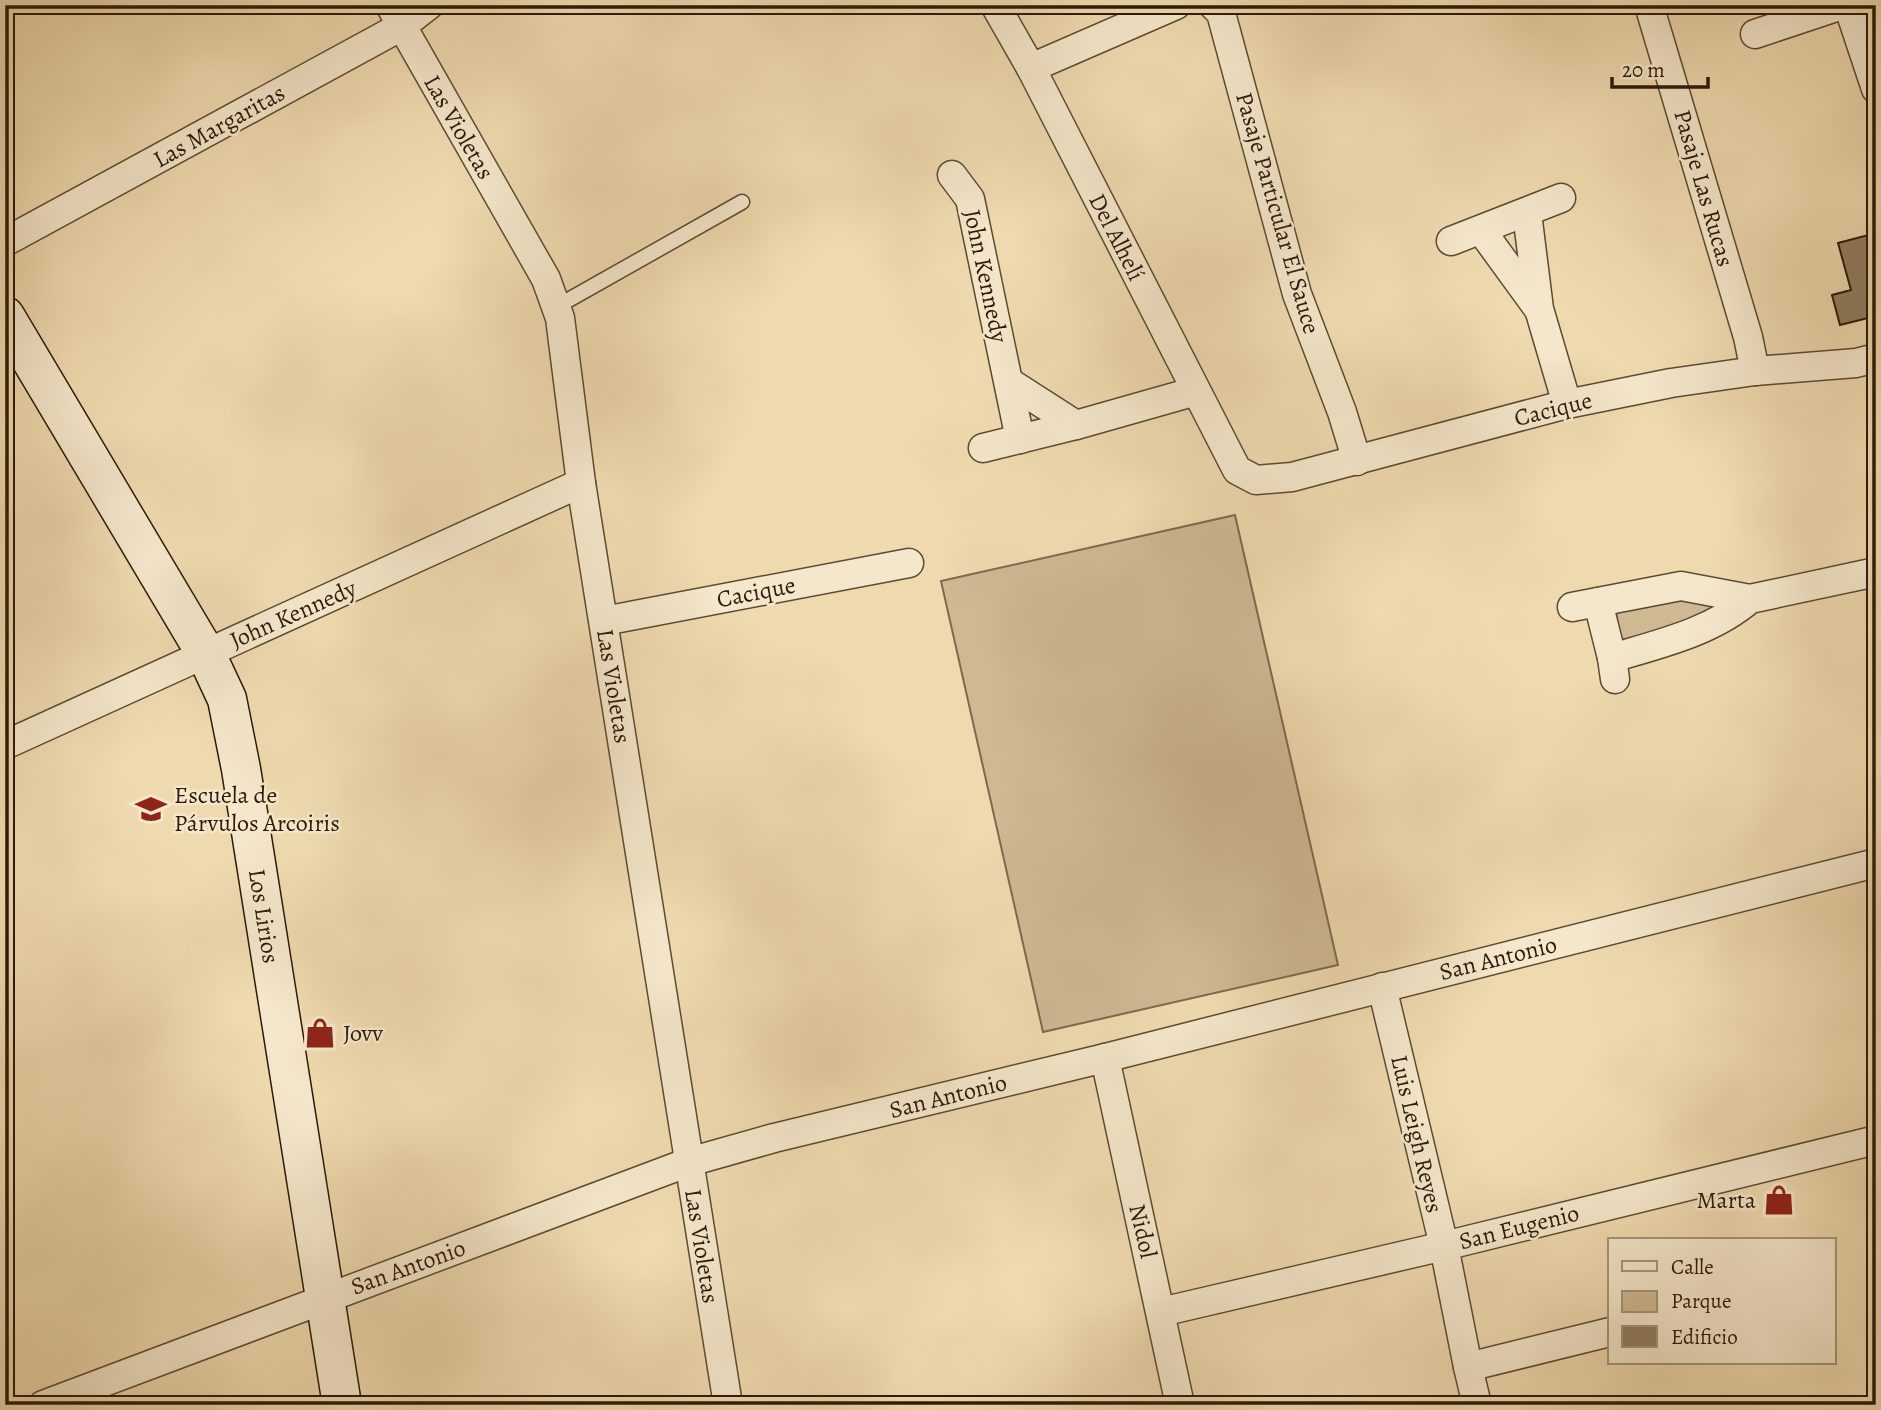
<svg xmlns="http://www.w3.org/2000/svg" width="1881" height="1410" font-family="Alegreya,serif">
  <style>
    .green { fill: #ceb993; stroke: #7d6a4e; stroke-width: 2 }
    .building { fill: #917e60; stroke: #2c1a0a; stroke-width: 2 }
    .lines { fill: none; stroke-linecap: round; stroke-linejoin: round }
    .service-casing { stroke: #5d4a33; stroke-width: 17 }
    .minor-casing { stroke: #5d4a33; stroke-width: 31 }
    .secondary-casing { stroke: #2c1a0a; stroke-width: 41 }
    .service { stroke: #f5e7cb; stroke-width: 14 }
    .minor { stroke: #f5e7cb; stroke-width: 28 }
    .secondary { stroke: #f5e7cb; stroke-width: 38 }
    .labels { text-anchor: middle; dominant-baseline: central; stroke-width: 5; stroke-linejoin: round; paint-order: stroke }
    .street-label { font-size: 24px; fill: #2c1a0a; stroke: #f5e7cb }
    .poi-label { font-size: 24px; fill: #2c1a0a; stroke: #f5e7cb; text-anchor: start }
  </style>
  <rect width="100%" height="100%" fill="#efdaaf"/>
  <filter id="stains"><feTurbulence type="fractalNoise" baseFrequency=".00286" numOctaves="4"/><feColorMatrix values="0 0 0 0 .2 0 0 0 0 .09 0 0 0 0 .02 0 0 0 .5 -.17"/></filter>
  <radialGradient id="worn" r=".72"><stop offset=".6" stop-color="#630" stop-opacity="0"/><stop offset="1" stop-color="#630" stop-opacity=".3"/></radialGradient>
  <g class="green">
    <path d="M1235,515L1338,965L1043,1032L941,581Z"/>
    <path d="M1677,596L1713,605V610L1637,640L1620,639L1616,612Z"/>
  </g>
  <path class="building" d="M1876,233V316L1840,325L1832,295L1851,290L1838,243Z"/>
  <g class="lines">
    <g class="service-casing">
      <path id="service" d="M556,307L742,202"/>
    </g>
    <g class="minor-casing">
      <g id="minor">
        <path d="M390,5L546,279L560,318L581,483L728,1405"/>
        <path d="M995,5L1031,68L1237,470L1256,480L1292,477L1567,404L1671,383L1755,371L1856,363L1876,358"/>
        <path d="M1213,5L1221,13L1297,294L1342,412L1357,461"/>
        <path d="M1649,5L1748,337L1755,371"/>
        <path d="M1848,5L1876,89"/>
        <path d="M1755,34L1842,5"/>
        <path d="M1031,68L1176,5"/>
        <path d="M952,175L970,199L1020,439"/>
        <path d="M1527,213L1539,309L1567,404"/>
        <path d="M1481,230L1537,307"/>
        <path d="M1451,241L1561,198"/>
        <path d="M5,242L402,26L429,5"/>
        <path d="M1009,382L1076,425"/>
        <path d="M983,448L1076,425L1196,391"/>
        <path d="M1598,602L1612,658L1615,679"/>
        <path d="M1572,607L1681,586L1750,599"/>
        <path d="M604,621L909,563"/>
        <path d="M1612,658C1659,644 1712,632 1750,599L1876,572"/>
        <path d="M5,745L581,483"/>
        <path d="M1382,987L1444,1246L1468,1367L1477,1405"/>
        <path d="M1105,1058L1180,1405"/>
        <path d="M1161,1312L1444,1246L1876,1140"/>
        <path d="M1468,1367L1610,1332"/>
        <path d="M43,1405L689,1162L774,1138L1105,1058L1876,863"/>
      </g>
    </g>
    <g class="secondary-casing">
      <path id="secondary" d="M5,316L206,654L227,699L241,769L342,1405"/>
    </g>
    <use href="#service" class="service"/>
    <use href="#minor" class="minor"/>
    <use href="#secondary" class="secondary"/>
  </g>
  <defs>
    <g id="school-bare" transform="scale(2.415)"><path d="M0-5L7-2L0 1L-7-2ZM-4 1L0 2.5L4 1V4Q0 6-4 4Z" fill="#8f2418" stroke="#f5e7cb" stroke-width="2.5" paint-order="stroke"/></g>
    <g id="shop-bare" transform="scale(2.415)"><path d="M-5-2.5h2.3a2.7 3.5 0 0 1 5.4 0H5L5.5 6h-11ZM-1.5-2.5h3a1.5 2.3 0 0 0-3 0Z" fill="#8f2418" stroke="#f5e7cb" stroke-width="2.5" paint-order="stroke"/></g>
  </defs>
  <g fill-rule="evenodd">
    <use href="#school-bare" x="151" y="809"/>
    <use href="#shop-bare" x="320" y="1033"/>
    <use href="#shop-bare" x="1779" y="1200"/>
  </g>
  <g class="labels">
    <g class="street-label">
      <text transform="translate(219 126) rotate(-29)">Las Margaritas</text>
      <text transform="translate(459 127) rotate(60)">Las Violetas</text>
      <text transform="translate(1704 188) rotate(74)">Pasaje Las Rucas</text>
      <text transform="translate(1278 213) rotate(74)">Pasaje Particular El Sauce</text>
      <text transform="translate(1117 237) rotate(63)">Del Alhelí</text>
      <text transform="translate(986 276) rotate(78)">John Kennedy</text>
      <text transform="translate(1553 409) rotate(-14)">Cacique</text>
      <text transform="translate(756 592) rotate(-11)">Cacique</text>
      <text transform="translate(293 614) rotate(-24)">John Kennedy</text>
      <text transform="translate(614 686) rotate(81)">Las Violetas</text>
      <text transform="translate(264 916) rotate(81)">Los Lirios</text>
      <text transform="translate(1498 958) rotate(-14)">San Antonio</text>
      <text transform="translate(948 1096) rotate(-14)">San Antonio</text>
      <text transform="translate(1417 1134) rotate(77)">Luis Leigh Reyes</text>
      <text transform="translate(1519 1227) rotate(-14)">San Eugenio</text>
      <text transform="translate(1143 1231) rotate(77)">Nidol</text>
      <text transform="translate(702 1246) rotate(81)">Las Violetas</text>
      <text transform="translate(408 1267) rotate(-20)">San Antonio</text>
    </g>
    <g class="poi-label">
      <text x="174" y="795">Escuela de<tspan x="174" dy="28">Párvulos Arcoiris</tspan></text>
      <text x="343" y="1033">Jovv</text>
      <text x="1756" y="1200" text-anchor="end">Marta</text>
    </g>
  </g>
  <rect width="1881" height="1410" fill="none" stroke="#efdaaf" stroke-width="28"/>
  <rect x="7" y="7" width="1867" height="1396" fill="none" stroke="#2c1a0a" stroke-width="3.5"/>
  <rect x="14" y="14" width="1853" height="1382" fill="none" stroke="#2c1a0a" stroke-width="2"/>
  <rect x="1608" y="1238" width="228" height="126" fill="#f5e7cb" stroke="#a5957e" stroke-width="2"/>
  <rect x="1622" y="1261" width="35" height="10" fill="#f5e7cb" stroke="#a5957e" stroke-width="2"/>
  <text x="1671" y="1274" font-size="21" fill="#2c1a0a">Calle</text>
  <rect x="1622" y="1291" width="35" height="21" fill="#ceb993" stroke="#a5957e" stroke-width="2"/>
  <text x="1671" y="1308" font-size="21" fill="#2c1a0a">Parque</text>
  <rect x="1622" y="1326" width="35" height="21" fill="#917e60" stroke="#a5957e" stroke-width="2"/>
  <text x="1671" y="1344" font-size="21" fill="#2c1a0a">Edificio</text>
  <path d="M1612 77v10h96v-10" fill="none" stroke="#2c1a0a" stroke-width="3.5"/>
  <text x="1622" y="77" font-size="21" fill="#2c1a0a" stroke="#f5e7cb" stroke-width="5" paint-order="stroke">20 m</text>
  <rect width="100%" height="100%" filter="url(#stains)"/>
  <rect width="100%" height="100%" fill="url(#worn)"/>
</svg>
